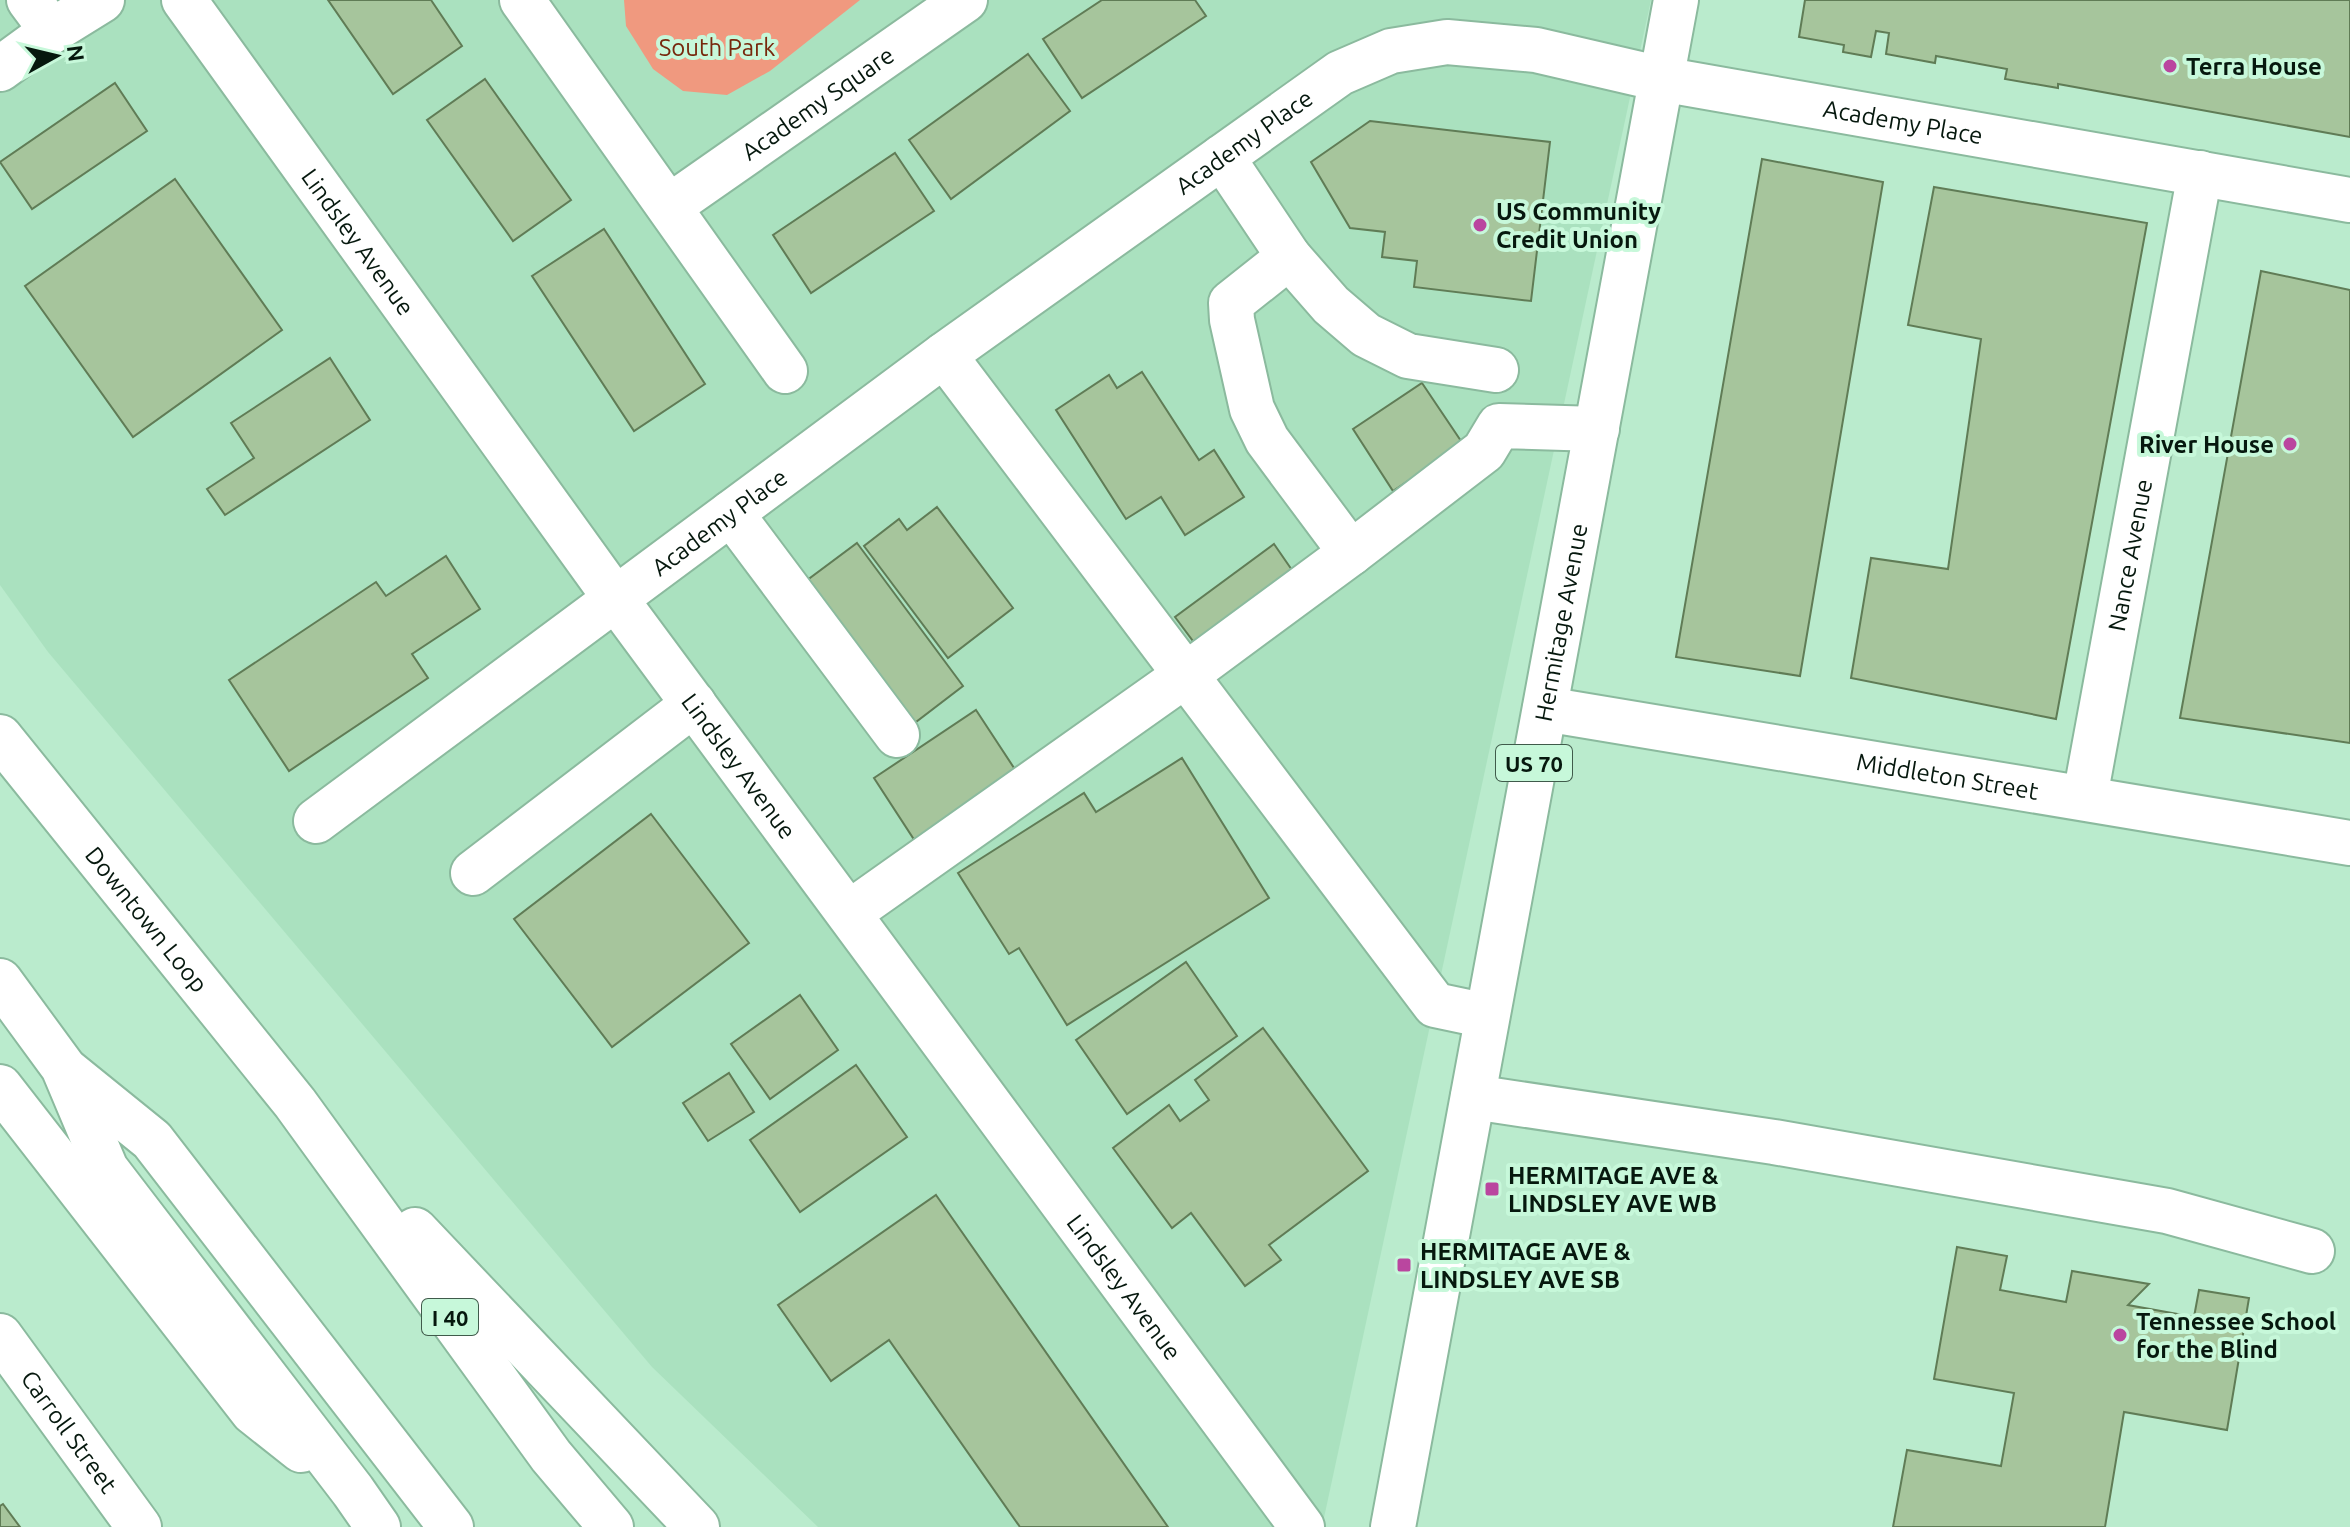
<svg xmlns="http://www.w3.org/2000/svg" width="2350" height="1527" font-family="Ubuntu,sans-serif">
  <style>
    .built { fill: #aae1bf }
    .green { fill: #f0997f }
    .building { fill: #a6c59c; stroke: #607c56; stroke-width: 2 }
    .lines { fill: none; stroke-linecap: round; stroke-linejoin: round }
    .minor-casing { stroke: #8bba9e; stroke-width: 48 }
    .major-casing { stroke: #8bba9e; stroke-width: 48 }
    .highway-casing { stroke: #8bba9e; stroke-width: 48 }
    .minor { stroke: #fff; stroke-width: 44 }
    .major { stroke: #fff; stroke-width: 44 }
    .highway { stroke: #fff; stroke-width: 44 }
    .poi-dot { fill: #ba469f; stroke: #c7f8da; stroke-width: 3 }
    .labels { text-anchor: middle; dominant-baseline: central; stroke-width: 8; stroke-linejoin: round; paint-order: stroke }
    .shield { fill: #c7f8da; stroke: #405b4b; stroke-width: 2 }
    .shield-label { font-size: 22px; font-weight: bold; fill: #06180e }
    .park-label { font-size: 24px; fill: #77280d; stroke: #c7f8da }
    .poi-label { font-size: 24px; font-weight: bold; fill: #06180e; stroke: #c7f8da; text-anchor: start }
    .street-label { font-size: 24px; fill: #06180e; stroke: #c7f8da }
  </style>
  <rect width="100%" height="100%" fill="#baebcd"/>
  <path class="built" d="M0,0H1651L1322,1527H818L652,1367L48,652L0,585Z"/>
  <path class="green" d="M624,0H860L770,71L727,95L683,91L653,69L626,26Z"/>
  <g class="building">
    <path d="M328,0H431L462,46L393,94Z"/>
    <path d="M1102,0H1195L1206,16L1082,98L1043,39Z"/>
    <path d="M1805,0H2350V137L2058,84V88L2005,79L2007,69L1936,56L1935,63L1886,54L1889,33L1876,31L1871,57L1843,52L1844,45L1799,37Z"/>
    <path d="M1028,54L1070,111L951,199L909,140Z"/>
    <path d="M485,79L571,200L513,241L427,120Z"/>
    <path d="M115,83L147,131L32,209L0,162Z"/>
    <path d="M1370,121L1550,142L1531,301L1414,287L1417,261L1382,257L1385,232L1350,228L1311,162Z"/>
    <path d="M895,153L934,211L811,293L773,235Z"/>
    <path d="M1762,159L1883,182L1800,676L1676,657Z"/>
    <path d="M175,179L282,330L133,437L25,286Z"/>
    <path d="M1934,187L2147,223L2056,719L1851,678L1871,558L1948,569L1981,339L1908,325Z"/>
    <path d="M604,229L705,384L634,431L532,276Z"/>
    <path d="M2261,271L2350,290V743L2180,718Z"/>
    <path d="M330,358L370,420L225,515L207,489L254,458L231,423Z"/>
    <path d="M1142,372L1199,460L1214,450L1244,497L1185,535L1161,497L1126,519L1056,410L1109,375L1117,388Z"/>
    <path d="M1422,383L1463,444L1393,491L1353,429Z"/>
    <path d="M937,507L1013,608L948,658L864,546L899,519L907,530Z"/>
    <path d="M857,543L963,686L912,725L806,581Z"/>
    <path d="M1274,544L1294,573L1196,645L1175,617Z"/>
    <path d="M446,556L480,609L412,654L428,678L289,771L229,680L376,582L386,596Z"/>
    <path d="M976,710L1018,774L915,841L874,778Z"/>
    <path d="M1182,758L1269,898L1067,1025L1019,948L1009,954L958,873L1084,793L1096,812Z"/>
    <path d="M651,814L749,943L612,1047L514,919Z"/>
    <path d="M1186,962L1237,1036L1127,1114L1076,1040Z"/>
    <path d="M800,995L838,1050L770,1099L731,1044Z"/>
    <path d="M1263,1028L1368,1171L1269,1245L1281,1260L1245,1286L1191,1213L1172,1228L1113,1148L1169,1105L1180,1121L1209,1100L1195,1080Z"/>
    <path d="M856,1065L907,1137L800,1212L750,1140Z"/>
    <path d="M729,1073L754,1112L708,1141L683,1103Z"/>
    <path d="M936,1195L1168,1527H1020L889,1340L831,1381L778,1305Z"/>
    <path d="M1957,1247L2007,1256L2000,1290L2066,1302L2072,1271L2149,1284L2128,1305L2194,1317L2199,1290L2249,1298L2227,1430L2124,1412L2105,1527H1893L1907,1450L2001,1466L2014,1393L1934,1379Z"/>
    <path d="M3,1504L20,1527H0V1506Z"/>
  </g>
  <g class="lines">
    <g class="minor-casing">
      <g id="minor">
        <path d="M29,0L52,31"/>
        <path id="s1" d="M184,0L615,598L1302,1527"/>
        <path d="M522,0L785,371"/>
        <path d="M0,69L52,31L102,0"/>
        <path d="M1222,157L1289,257L1331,305L1366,335L1408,356L1496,370"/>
        <path id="s2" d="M670,206L965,0"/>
        <path d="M1289,257L1231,303L1232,320L1252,409L1267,440L1351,553"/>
        <path d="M944,355L1435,1005L1487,1016"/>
        <path d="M731,513L897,735"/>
        <path id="s3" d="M1545,709L2350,843"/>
        <path id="s4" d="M2085,797L2200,173"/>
        <path id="s5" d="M316,821L944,355L1340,73L1391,51L1447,42L1536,50L1661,79L2350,200"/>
        <path d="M473,873L694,704"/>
        <path d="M849,913L1187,674L1351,553L1484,451L1499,426L1597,429"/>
        <path d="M1473,1097L1774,1142L2167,1211L2312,1251"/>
        <path id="s6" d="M0,1336L139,1527"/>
      </g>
    </g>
    <g class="major-casing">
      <g id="major">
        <path id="s7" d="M1393,1527L1676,0"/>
      </g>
    </g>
    <g class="highway-casing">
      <g id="highway">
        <path id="s8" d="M0,737L295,1103L551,1456L611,1527"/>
        <path d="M0,981L63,1067L106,1169L353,1491L378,1527"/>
        <path d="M68,1072L152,1140L451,1527"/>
        <path d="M0,1087L253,1412L301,1450"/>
        <path d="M415,1230L697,1527"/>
      </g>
    </g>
    <use href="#minor" class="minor"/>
    <use href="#major" class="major"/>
    <use href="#highway" class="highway"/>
  </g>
  <g class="poi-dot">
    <circle cx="2170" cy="66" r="8"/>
    <circle cx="1480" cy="225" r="8"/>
    <circle cx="2290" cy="444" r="8"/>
    <rect x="1484" y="1181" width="16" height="16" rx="4"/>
    <rect x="1396" y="1257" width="16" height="16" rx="4"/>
    <circle cx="2120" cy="1335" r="8"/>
  </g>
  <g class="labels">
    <g class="shield">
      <rect x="1496" y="745" width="76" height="36" rx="6"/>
      <rect x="422" y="1299" width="56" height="36" rx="6"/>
    </g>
    <g class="shield-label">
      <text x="1534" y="763">US 70</text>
      <text x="450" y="1317">I 40</text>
    </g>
    <g class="park-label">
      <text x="717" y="47">South Park</text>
    </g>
    <g class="poi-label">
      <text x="2186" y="66">Terra House</text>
      <text x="1496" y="211">US Community<tspan x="1496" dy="28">Credit Union</tspan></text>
      <text x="2274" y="444" text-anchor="end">River House</text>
      <text x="1508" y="1175">HERMITAGE AVE &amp;<tspan x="1508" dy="28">LINDSLEY AVE WB</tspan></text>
      <text x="1420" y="1251">HERMITAGE AVE &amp;<tspan x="1420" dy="28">LINDSLEY AVE SB</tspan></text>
      <text x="2136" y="1321">Tennessee School<tspan x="2136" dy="28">for the Blind</tspan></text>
    </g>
    <g class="street-label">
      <text stroke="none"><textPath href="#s2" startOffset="180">Academy Square</textPath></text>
      <text stroke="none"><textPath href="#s5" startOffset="1844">Academy Place</textPath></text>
      <text stroke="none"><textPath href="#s5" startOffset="1150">Academy Place</textPath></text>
      <text stroke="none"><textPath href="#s1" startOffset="298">Lindsley Avenue</textPath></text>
      <text stroke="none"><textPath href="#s5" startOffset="502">Academy Place</textPath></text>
      <text stroke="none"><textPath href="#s4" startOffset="246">Nance Avenue</textPath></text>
      <text stroke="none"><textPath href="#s7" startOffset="920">Hermitage Avenue</textPath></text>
      <text stroke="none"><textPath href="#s1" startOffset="946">Lindsley Avenue</textPath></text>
      <text stroke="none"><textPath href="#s3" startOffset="408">Middleton Street</textPath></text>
      <text stroke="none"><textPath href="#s8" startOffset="234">Downtown Loop</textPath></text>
      <text stroke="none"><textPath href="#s1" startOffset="1594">Lindsley Avenue</textPath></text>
      <text stroke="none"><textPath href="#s6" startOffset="118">Carroll Street</textPath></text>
    </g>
  </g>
  <g transform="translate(56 56) rotate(82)" stroke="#c7f8da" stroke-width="6" paint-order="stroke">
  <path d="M0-6L14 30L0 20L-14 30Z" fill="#06180e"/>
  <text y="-12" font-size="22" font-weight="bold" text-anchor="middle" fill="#06180e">N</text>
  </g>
</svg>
